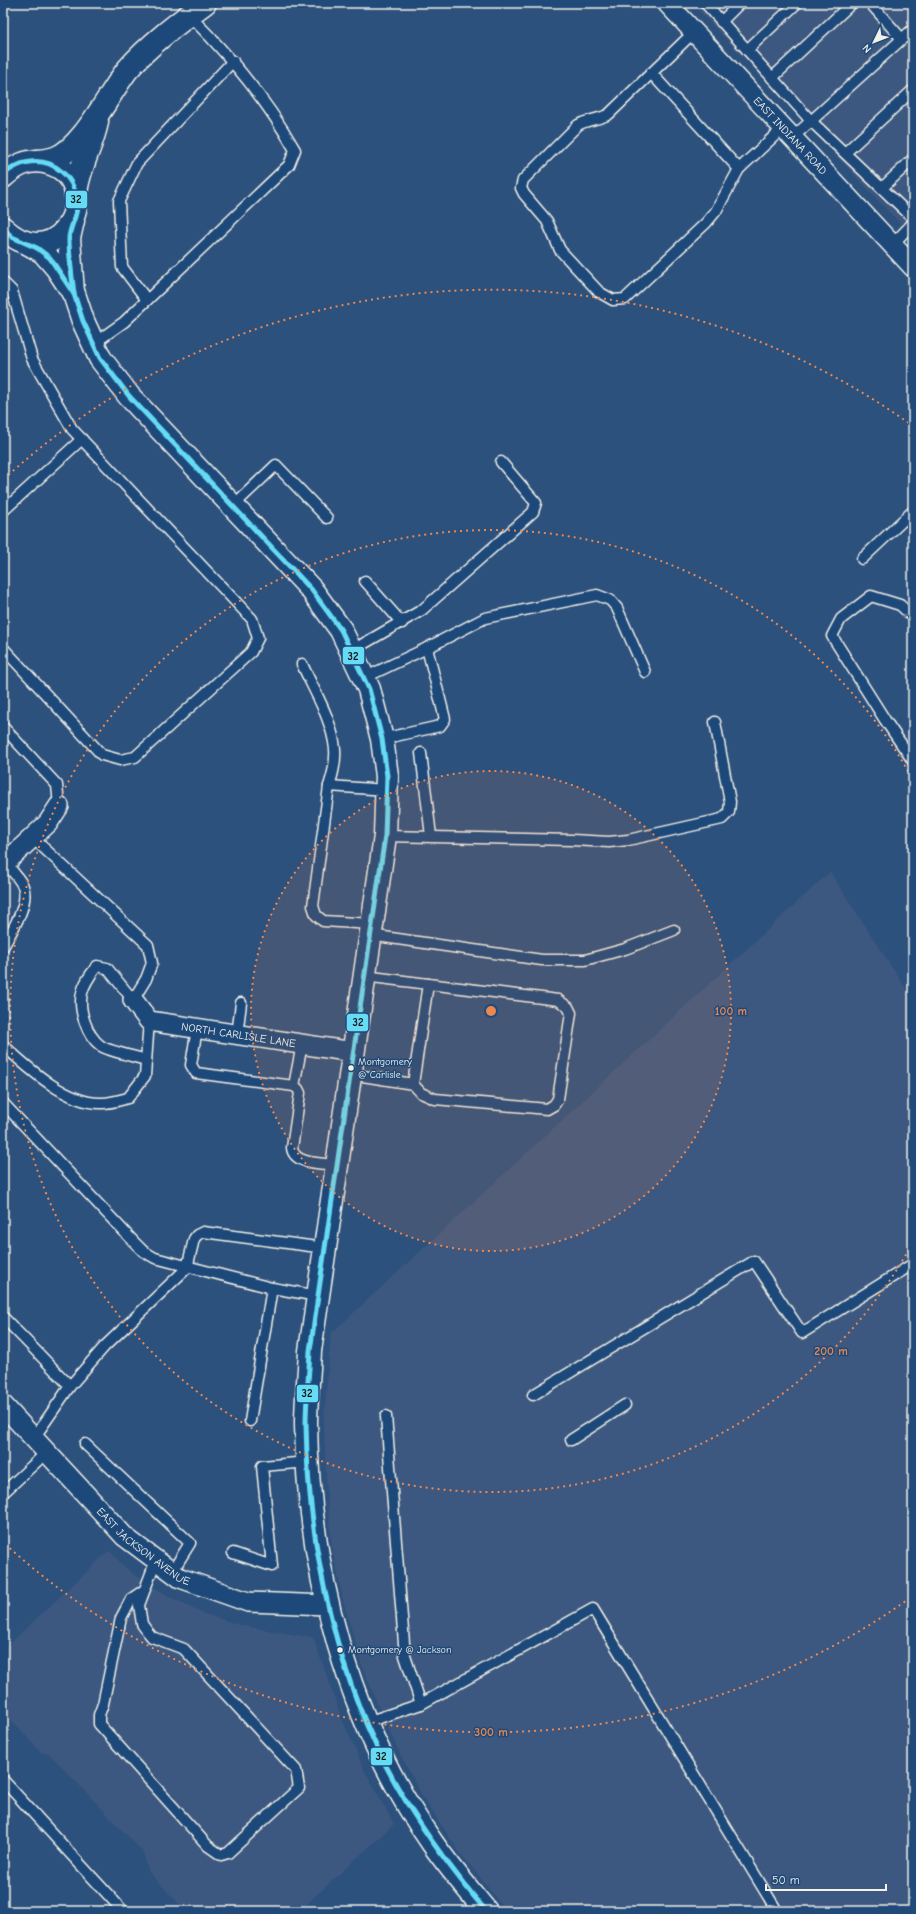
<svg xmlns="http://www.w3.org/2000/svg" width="916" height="1914" font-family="'Comic Neue',sans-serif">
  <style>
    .built { fill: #3e5980 }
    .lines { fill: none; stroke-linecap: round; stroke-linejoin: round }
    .service-casing { stroke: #f4f1e8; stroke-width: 13 }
    .minor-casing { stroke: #f4f1e8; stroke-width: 22 }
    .tertiary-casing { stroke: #f4f1e8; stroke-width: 25 }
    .secondary-casing { stroke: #f4f1e8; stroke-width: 25 }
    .service { stroke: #1f4a7a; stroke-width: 10 }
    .minor { stroke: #1f4a7a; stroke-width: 19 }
    .tertiary { stroke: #1f4a7a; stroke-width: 22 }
    .secondary { stroke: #1f4a7a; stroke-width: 22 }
    .bus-1-casing { stroke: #1f4a7a; stroke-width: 8 }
    .bus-1 { stroke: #66dbf5; stroke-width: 5 }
    .ring { fill: none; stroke: #ec874e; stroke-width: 2; stroke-dasharray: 2 4 }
    .bus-dot { fill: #f4f1e8; stroke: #1f4a7a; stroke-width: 1.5 }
    .labels { text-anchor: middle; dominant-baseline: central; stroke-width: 3; stroke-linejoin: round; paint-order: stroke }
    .bus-label { font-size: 10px; fill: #f4f1e8; stroke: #1f4a7a; text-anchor: start }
    .street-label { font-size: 11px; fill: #f4f1e8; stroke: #1f4a7a }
    .centre { fill: #ec874e; stroke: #1f4a7a; stroke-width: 2 }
    .ring-label { font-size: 12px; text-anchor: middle; font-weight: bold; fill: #ec874e; stroke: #1f4a7a; stroke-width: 3; stroke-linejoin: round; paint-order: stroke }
    .line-badge { stroke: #1f4a7a; stroke-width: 1.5 }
    .pale-badge-label { font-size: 11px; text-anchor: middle; font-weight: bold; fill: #111 }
  </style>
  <rect width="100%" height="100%" fill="#2d517d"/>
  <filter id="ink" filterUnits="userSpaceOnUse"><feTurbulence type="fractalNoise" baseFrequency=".025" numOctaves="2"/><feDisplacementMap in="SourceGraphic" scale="8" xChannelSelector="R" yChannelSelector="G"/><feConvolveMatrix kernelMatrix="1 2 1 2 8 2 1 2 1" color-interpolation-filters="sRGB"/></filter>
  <g filter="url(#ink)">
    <g class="built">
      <path d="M692,3H913V237Z"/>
      <path d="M830,872L913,1000V1911H507L458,1850L423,1797L398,1750L379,1708L361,1663L343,1600L332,1546L327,1496L324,1421L331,1334Z"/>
      <path d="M109,1551L130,1572L168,1596L201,1613L236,1624L270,1631L311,1637L314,1640L341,1717L365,1772L394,1824L299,1911H184L183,1908L149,1872L143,1852L49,1753H42L3,1711V1650Z"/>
    </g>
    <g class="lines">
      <g class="service-casing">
        <g id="service">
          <path d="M705,3L811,121L913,29"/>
          <path d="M870,3L902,39"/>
          <path d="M721,22L740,3"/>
          <path d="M694,32L609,114C599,120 588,119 578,125L523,180L521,188L524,194L547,221L560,250L599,292L613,300L625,299L706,223L716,211L739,169L783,128"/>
          <path d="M747,50L797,3"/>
          <path d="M651,73L739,169"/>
          <path d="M772,78L852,3"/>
          <path d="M792,138L811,121L913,218"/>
          <path d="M846,152L913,90"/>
          <path d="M882,188L913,159"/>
          <path d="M892,245L913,223"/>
          <path d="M3,282L12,291L32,359L72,429L252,619L258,638L251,652L135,757L120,760L102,755L3,648"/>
          <path d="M147,300L122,267L119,201L137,163L233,61"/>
          <path d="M93,344L124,322L289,165L295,150C266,99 231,57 189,15"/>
          <path d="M233,506L276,465L327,518"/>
          <path d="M3,511L82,439"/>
          <path d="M862,559L913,511"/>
          <path d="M365,581L402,623"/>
          <path d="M913,617L900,605L871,596L841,619L832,636L885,720L913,761"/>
          <path d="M427,648L485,618L597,595L610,600L617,608L645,672"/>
          <path d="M351,651L422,610L533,512L536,503L501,462"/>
          <path d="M302,664C314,691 332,719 335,749C336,761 333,774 329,786"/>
          <path d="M364,678L427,648L445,719L440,726L382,739"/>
          <path d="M3,727L57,785L59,806"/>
          <path d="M421,753L431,836"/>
          <path d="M385,836L572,840L609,842L628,840L722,819L729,812L730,802L715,722"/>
          <path d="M33,838L148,945L152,963L146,979L133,1000L107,968L97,966C91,974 84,983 82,993C78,1010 87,1036 101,1046C108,1051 137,1057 146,1060"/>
          <path d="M372,924L323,921L316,915L313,906L329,786L386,790"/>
          <path d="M370,935L542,960H585L625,949L674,930"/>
          <path d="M3,947C11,932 30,904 23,886C19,878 11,870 6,863"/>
          <path d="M197,1028L191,1065L196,1073L294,1086L298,1089L300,1093L292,1148C294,1165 323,1163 337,1165"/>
          <path d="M237,1035L241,1003"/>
          <path d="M3,1045C28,1068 68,1105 103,1103C111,1103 120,1100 128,1098L145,1076L149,1021"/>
          <path d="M350,1074L413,1084L421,1093L435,1099L547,1109L554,1105L558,1099L571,1013L568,1007L558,1000L364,976"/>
          <path d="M413,1084L428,984"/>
          <path d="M294,1086L302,1044"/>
          <path d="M3,1103L134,1242L143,1251L155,1258L272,1288L318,1296"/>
          <path d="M3,1317L70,1386"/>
          <path d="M533,1395L754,1261L802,1333L913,1264"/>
          <path d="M386,1416L405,1656L421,1704"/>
          <path d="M250,1421L272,1288"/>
          <path d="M34,1438L70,1386L105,1346L187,1268L194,1239L197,1235L203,1232L325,1248"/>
          <path d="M571,1440L625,1405"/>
          <path d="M85,1444L190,1543L172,1572"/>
          <path d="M3,1493L47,1452"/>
          <path d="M233,1553L272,1566L262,1466L308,1462"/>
          <path d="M143,1591L131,1599L121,1618L103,1704L99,1715V1724L208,1846L221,1855L228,1853L299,1788L296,1770L184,1649L152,1637L147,1631L142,1624L139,1605L156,1560"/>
          <path d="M367,1722L421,1704L593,1609L777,1911"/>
          <path d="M3,1780L123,1911"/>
        </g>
      </g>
      <g class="minor-casing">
        <g id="minor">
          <path id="s1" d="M667,3L913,267"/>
          <path d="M3,865L48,823L59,806"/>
          <path id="s2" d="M133,1000L149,1021L353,1052"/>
          <path id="s3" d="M3,1405L125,1537L180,1578L248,1602L327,1605"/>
        </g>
      </g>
      <g class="tertiary-casing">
        <g id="tertiary">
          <path d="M37,161C43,161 49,160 55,158C83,148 109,93 128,69C150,44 178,23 205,3"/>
          <path d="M76,194C78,169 92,147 97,122"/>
        </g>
      </g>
      <g class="secondary-casing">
        <g id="secondary">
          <path d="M3,177C15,166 27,159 44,162C111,176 62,284 3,228"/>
          <path d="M73,221L69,238L73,293"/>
          <path d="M25,242L43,252L56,267L74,294L83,321L100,358L129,396L311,589L341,630L369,689L382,739L387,776L385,836L310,1351C309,1375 306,1400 306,1424C308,1571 348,1723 433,1844C450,1868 468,1889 486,1911"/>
        </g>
      </g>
      <use href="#service" class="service"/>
      <use href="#minor" class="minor"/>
      <use href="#tertiary" class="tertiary"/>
      <use href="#secondary" class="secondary"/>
      <g class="bus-1-casing">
        <g id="bus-1">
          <path d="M3,174C10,170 17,164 25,163C53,156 77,178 77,206C77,217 69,228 69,239C69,257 72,276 74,294"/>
          <path d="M3,228L12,237L37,248L50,258L74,294L83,321L100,358L129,396L311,589L341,630L369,689L382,739L387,776L385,836L310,1351C309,1375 306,1399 306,1424C308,1550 338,1689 404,1798C428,1839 456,1875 486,1911"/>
        </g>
      </g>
      <use href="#bus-1" class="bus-1"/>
    </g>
  </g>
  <circle cx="491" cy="1011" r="240" fill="#ec874e" fill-opacity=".12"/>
  <g class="ring">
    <circle cx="491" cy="1011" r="240"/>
    <path d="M912 1244A481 481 0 1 1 912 778"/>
    <path d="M910 1598A721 721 0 0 1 4 1543M4 479A721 721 0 0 1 910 424"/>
  </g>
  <g class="bus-dot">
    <circle cx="351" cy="1068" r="3.5"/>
    <circle cx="340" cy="1650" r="3.5"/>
  </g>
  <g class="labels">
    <g class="bus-label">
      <text x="358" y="1062">Montgomery<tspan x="358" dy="13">@ Carlisle</tspan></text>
      <text x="348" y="1650">Montgomery @ Jackson</text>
    </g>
    <g class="street-label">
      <text stroke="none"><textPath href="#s1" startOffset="181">EAST INDIANA ROAD</textPath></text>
      <text stroke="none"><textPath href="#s2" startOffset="117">NORTH CARLISLE LANE</textPath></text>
      <text stroke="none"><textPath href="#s3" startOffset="200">EAST JACKSON AVENUE</textPath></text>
    </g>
  </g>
  <circle cx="491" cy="1011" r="6" class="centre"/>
  <g class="ring-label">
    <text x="731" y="1015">100 m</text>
    <text x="831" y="1355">200 m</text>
    <text x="491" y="1736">300 m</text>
  </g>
  <g class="line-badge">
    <rect x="65" y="190" width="23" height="19" rx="4" fill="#66dbf5"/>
    <rect x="342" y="646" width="23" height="19" rx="4" fill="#66dbf5"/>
    <rect x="346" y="1013" width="23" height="19" rx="4" fill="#66dbf5"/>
    <rect x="296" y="1384" width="23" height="19" rx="4" fill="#66dbf5"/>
    <rect x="370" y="1747" width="23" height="19" rx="4" fill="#66dbf5"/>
  </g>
  <g class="pale-badge-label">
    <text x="76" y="203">32</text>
    <text x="353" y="660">32</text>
    <text x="358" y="1026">32</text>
    <text x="307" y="1397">32</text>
    <text x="381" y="1760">32</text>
  </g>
  <rect width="916" height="1914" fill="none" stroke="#1f4a7a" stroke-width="16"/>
  <rect x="8" y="8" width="900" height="1898" fill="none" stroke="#f4f1e8" stroke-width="1.5" filter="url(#ink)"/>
  <g transform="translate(874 42) rotate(227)" stroke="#1f4a7a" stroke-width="3" paint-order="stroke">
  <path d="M0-3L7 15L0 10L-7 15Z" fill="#f4f1e8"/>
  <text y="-6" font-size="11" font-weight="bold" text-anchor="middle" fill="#f4f1e8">N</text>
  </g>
  <path d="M766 1884v6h120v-6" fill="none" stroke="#f4f1e8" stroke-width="2"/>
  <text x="772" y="1884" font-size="12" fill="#f4f1e8" stroke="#1f4a7a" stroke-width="3" paint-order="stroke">50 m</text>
</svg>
